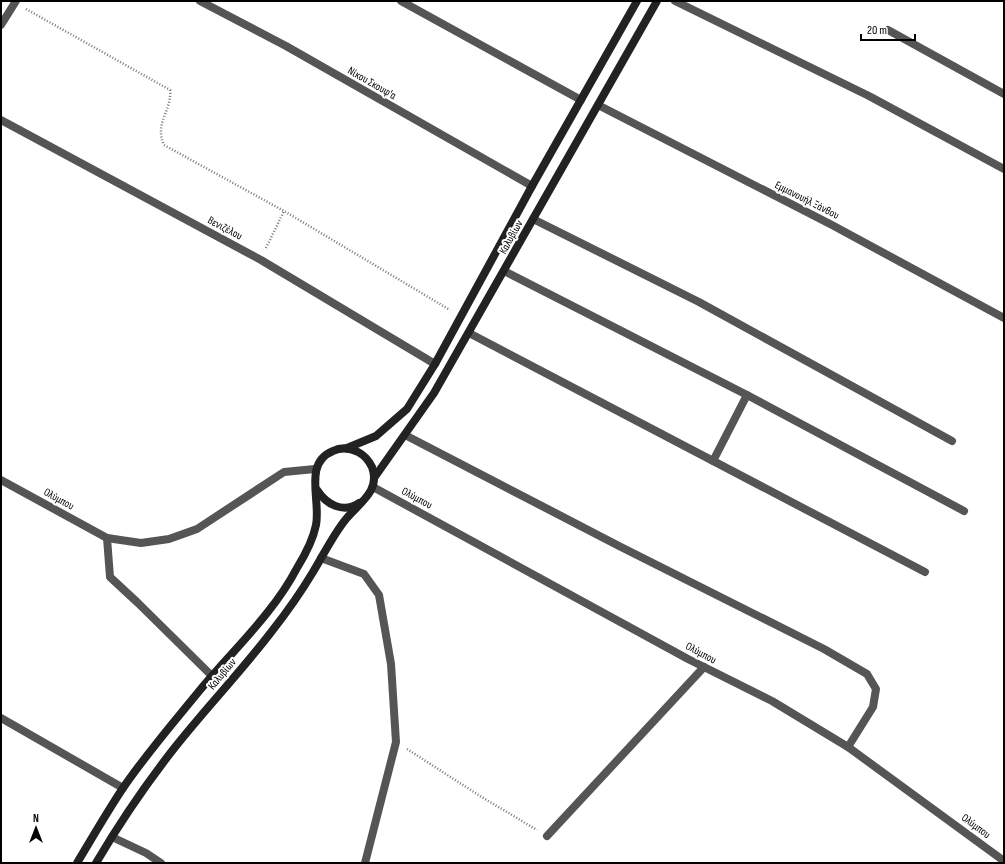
<svg xmlns="http://www.w3.org/2000/svg" width="1005" height="864" font-family="'Sofia Sans Condensed',sans-serif">
  <style>
    .lines { fill: none; stroke-linecap: round; stroke-linejoin: round }
    .path { stroke: #777; stroke-width: 2.5; stroke-dasharray: 1 2; stroke-linecap: butt }
    .service { stroke: #555; stroke-width: 8 }
    .minor { stroke: #555; stroke-width: 8 }
    .tertiary { stroke: #555; stroke-width: 8 }
    .secondary { stroke: #222; stroke-width: 8 }
    .labels { text-anchor: middle; dominant-baseline: central; stroke-width: 4; stroke-linejoin: round; paint-order: stroke }
    .street-label { font-size: 11px; fill: #000; stroke: #fff }
  </style>
  <rect width="100%" height="100%" fill="#fff"/>
  <g class="lines">
    <g class="path">
      <path d="M26,9L170,90C172,111 154,123 164,145L284,211L450,310"/>
      <path d="M266,248L284,211"/>
      <path d="M407,749L480,796L537,830"/>
    </g>
    <path class="service" d="M547,836L704,667"/>
    <g class="minor">
      <path d="M200,1L286,46L532,186"/>
      <path d="M401,1L581,100"/>
      <path d="M675,1L869,96L1004,169"/>
      <path d="M1,25L16,1"/>
      <path d="M888,30L1004,94"/>
      <path d="M598,105L832,225L1004,318"/>
      <path d="M1,120L261,260L435,364"/>
      <path d="M533,219L699,302L952,441"/>
      <path d="M504,271L747,395L964,511"/>
      <path d="M469,333L925,572"/>
      <path d="M405,435L619,546L824,649L867,674L876,689L873,707L848,747"/>
      <path d="M713,461L747,395"/>
      <path d="M107,538L110,577L138,603L212,676"/>
      <path d="M321,558L364,574L379,595L391,664L396,742L365,863"/>
      <path d="M1,718L123,788"/>
      <path d="M112,837L146,853L161,863"/>
    </g>
    <g class="tertiary">
      <path d="M1,480L107,538L141,543L169,539L197,529L284,472L315,469"/>
      <path d="M373,487L688,659L772,701L848,747L1004,861"/>
    </g>
    <g class="secondary">
      <path d="M347,448L376,436L407,409L435,364L532,186L637,1"/>
      <path d="M374,478L434,393L657,1"/>
      <path d="M317,490C326,504 343,514 359,503"/>
      <path d="M77,863C92,838 107,812 123,788C147,753 174,722 200,690C233,650 273,614 297,568C305,555 313,540 316,525C321,500 303,463 333,451C341,447 350,448 358,452C364,455 369,461 372,467C381,491 359,503 346,519C333,535 324,554 313,572C301,592 287,612 272,631C240,673 204,710 172,751C144,787 119,824 96,863"/>
    </g>
  </g>
  <g class="labels">
    <g class="street-label">
      <text transform="translate(372 83) rotate(30)">Νίκου Σκουφ'α</text>
      <text transform="translate(807 200) rotate(27)">Εμμανουήλ Ξάνθου</text>
      <text transform="translate(225 228) rotate(28)">Βενιζέλου</text>
      <text transform="translate(511 237) rotate(-61)">Καλυβίων</text>
      <text transform="translate(417 498) rotate(28)">Ολύμπου</text>
      <text transform="translate(59 499) rotate(29)">Ολύμπου</text>
      <text transform="translate(701 653) rotate(28)">Ολύμπου</text>
      <text transform="translate(222 674) rotate(-50)">Καλυβίων</text>
      <text transform="translate(976 826) rotate(37)">Ολύμπου</text>
    </g>
  </g>
  <rect width="1005" height="864" fill="none" stroke="#000000" stroke-width="4"/>
  <g transform="translate(36 828)" stroke="#ffffff" stroke-width="3" paint-order="stroke">
  <path d="M0-3L7 15L0 10L-7 15Z" fill="#000000"/>
  <text y="-6" font-size="11" font-weight="bold" text-anchor="middle" fill="#000000">N</text>
  </g>
  <path d="M861 34v6h54v-6" fill="none" stroke="#000000" stroke-width="2"/>
  <text x="867" y="34" font-size="12" fill="#000000" stroke="#ffffff" stroke-width="3" paint-order="stroke">20 m</text>
</svg>
